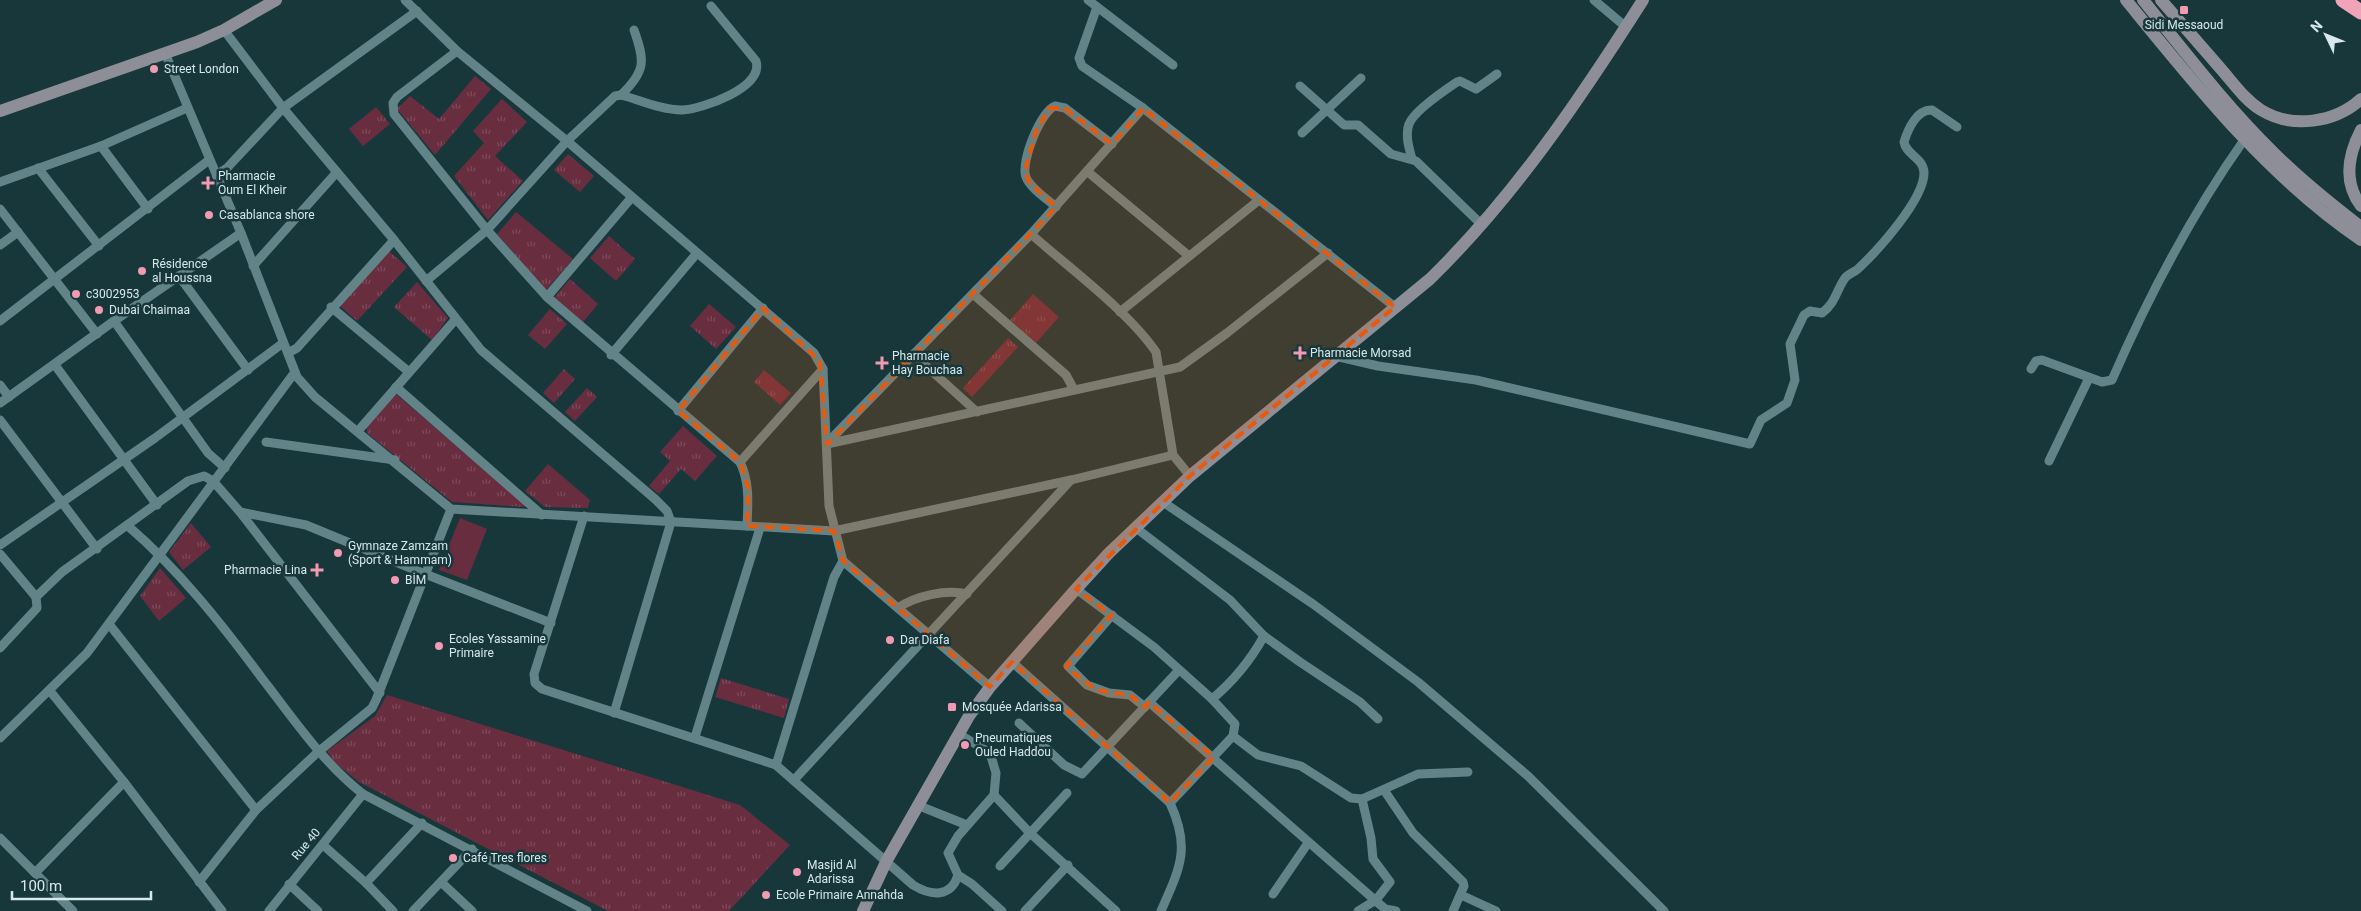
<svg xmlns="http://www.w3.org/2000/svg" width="2361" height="911" font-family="Roboto,sans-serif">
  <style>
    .grass { fill: url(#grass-tufts) }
    .park { fill: #692d40 }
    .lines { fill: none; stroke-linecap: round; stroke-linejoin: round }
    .street { stroke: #628489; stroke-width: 9 }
    .secondary { stroke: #8d8e97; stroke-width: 12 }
    .highway { stroke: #f1a4b9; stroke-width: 15 }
    .marked { fill: #e8590c; fill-opacity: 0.2; stroke: #e8590c; stroke-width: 4; stroke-dasharray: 10 6; stroke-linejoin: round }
    .poi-dot { fill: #f19ab2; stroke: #17373b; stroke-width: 2 }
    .labels { text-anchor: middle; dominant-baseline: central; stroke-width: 5; stroke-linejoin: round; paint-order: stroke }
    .poi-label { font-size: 12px; fill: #d7e9ec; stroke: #17373b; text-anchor: start }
    .street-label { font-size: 12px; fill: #d7e9ec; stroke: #17373b }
  </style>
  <defs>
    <pattern id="grass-tufts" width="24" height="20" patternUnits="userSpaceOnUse" patternTransform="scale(1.25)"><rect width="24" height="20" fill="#692d40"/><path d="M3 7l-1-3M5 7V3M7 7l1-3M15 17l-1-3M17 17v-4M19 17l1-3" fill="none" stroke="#7e4b5c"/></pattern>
  </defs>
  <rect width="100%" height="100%" fill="#17373b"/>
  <g class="grass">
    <path d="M475,76L491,89L435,155L397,109L410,96L439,119Z"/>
    <path d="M502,99L527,122L495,156L523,181L488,220L454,176L484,143L473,131Z"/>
    <path d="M376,107L390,124L363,146L349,129Z"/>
    <path d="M568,154L594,176L580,192L554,170Z"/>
    <path d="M516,212L573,259L546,290L497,234Z"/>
    <path d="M609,236L635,259L616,281L590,258Z"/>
    <path d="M389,251L407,267L357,321L339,305Z"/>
    <path d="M570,279L598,304L583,322L554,298Z"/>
    <path d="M417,282L448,318L432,340L394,307Z"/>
    <path d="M1033,294L1059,317L1036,343L1010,320Z"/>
    <path d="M709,304L736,327L716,349L690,326Z"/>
    <path d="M550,309L567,324L545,349L528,335Z"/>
    <path d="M1008,338L1018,347L972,397L963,388Z"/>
    <path d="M564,369L575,379L554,403L543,393Z"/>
    <path d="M764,370L791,393L780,405L754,382Z"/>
    <path d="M587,388L597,397L575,421L565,412Z"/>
    <path d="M396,394L525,505L524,507L452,502L367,433V426Z"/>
    <path d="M683,426L717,456L695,481L681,469L659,494L649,486L670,461L660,452Z"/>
    <path d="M548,464L590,500L588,508L545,507L525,491Z"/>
    <path d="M191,523L211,547L183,570L169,552Z"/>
    <path d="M160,568L186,598L159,621L140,596Z"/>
    <path d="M721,678L789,699L784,718L715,697Z"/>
    <path d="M387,695L740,805L790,845L729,911H608L359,782L334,762L327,751L375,716Z"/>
  </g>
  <path class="park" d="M460,518L487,529L467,580L439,570Z"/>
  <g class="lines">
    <g class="street">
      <path d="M405,0L457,51L567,141L814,353L823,369L829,506L843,561L990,687"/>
      <path d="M1088,0L1173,65"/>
      <path d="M1594,0L1626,27"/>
      <path d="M1097,7L1079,58L1082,66L1143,108L1395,307"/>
      <path d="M224,30L283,108L394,240L481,350L655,499L667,511L671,522L614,713"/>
      <path d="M457,51L397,97L393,103L394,114L487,230L547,297L740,462C750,483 748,503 747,526"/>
      <path d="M165,53L241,233L297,377L315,397L451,509L834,531L1071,480L1173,455"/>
      <path d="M1300,86L1344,125H1358L1391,154L1416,161L1482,225"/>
      <path d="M621,95C646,71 645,61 634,30"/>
      <path d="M1302,133L1361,78"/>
      <path d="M101,146L148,209"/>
      <path d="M1412,159C1409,148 1405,136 1409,124C1414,111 1445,90 1457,82L1460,81L1476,89L1497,74"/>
      <path d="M38,168L99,246"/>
      <path d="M1088,172L1189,256"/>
      <path d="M216,175L227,168L283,108L417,11"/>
      <path d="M0,182L101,146L187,108"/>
      <path d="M1056,207C1047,199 1030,188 1026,177C1020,162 1041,111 1055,106L1065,108L1112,144"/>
      <path d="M0,209L97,334"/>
      <path d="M1031,234C1069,268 1128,311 1156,352L1173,455L1190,476"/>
      <path d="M0,245L18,232"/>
      <path d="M253,266L337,172"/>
      <path d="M179,276L248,370"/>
      <path d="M426,281L487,230L567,141L615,96L621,95C640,100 661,110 682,110C702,109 764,88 756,61L711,6"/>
      <path d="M973,294L1066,375L1073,388"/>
      <path d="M547,297L632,197"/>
      <path d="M331,307L409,372"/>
      <path d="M1120,312L1259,200"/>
      <path d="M0,321L209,160"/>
      <path d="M114,321L208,453L225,468"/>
      <path d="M288,353L297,348L394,240"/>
      <path d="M611,355L697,253"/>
      <path d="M914,355L977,412"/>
      <path d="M1335,356L1378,366L1476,380L1750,444L1761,420L1787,403L1795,380L1790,344L1804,315L1810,311L1822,313C1835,304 1836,291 1845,278C1849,273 1856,272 1860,267C1879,249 1924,199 1924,173C1924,158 1906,155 1904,142C1908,129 1917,109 1932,110L1957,127"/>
      <path d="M55,365L157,505"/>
      <path d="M2031,369L2036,361L2042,360L2102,382L2112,380C2149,295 2191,215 2244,140"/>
      <path d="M0,385L9,397"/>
      <path d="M396,387L542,515"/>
      <path d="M0,403L114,321L241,233"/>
      <path d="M678,411L763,308"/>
      <path d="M0,420L97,549"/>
      <path d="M358,431L455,320"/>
      <path d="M266,442L395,460"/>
      <path d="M827,443L1031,234L1143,108"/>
      <path d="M827,444L1180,367L1227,333L1328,253"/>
      <path d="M2049,461L2089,378"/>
      <path d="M740,462L823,369"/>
      <path d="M1163,502L1313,604L1418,682L1528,776L1664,911"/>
      <path d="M240,512L306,525L425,574L551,623"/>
      <path d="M584,516L534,674L535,683L542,689L776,765L913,885C931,896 951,898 958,875L948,853L958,836L994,795L996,773L990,753L959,734"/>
      <path d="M128,526C178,569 221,623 261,677C293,718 322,762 363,794L587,911"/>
      <path d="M1136,528L1230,600L1264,636L1300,662L1360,702L1378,719"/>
      <path d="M0,545L155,438L283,343"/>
      <path d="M0,554L36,597"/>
      <path d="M1076,589L1154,647L1212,699L1235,724L1233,736L1170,803"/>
      <path d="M898,608C915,596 946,589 967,594"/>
      <path d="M1112,615L1068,666L1087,685L1109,693L1130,695L1145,707"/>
      <path d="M109,624L256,810"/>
      <path d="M0,648L37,608L36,597L62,572L188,481L204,476L213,481L240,512L380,693"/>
      <path d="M1012,662L1170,803C1191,848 1180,868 1161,911"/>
      <path d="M50,691L124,782L222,911"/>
      <path d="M1212,699C1235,680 1250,661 1264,636"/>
      <path d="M1149,702L1385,909L1396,911"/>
      <path d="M1019,723L1064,765L1082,774L1179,670"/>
      <path d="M1233,736L1258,755L1301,766L1351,798L1362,799L1418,774L1468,772"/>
      <path d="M695,737L760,528"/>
      <path d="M0,738L87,653L295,372"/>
      <path d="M776,765L834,577L843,561"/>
      <path d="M794,780L1071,480"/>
      <path d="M1384,790L1413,833L1463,882L1464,886L1453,911"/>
      <path d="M994,795L1030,833L1116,911"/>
      <path d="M917,805L967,825"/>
      <path d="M0,838L73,911"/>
      <path d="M323,845L366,883L393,911"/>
      <path d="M1000,866L1067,793"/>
      <path d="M35,873L124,782"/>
      <path d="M958,875L972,884L1002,911"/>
      <path d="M199,882L256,810L318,752L372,708L376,700L451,509"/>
      <path d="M441,882L472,911"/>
      <path d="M366,883L422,823"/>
      <path d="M289,884L318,911"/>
      <path d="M1273,894L1308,843"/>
      <path d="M1461,895L1496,911"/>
      <path d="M269,911L363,794"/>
      <path d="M413,911L472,849"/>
      <path d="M1025,911L1068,865"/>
      <path d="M1358,911L1376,900L1390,882L1373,859L1371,838L1362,799"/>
    </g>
    <g class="secondary">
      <path d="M2126,0C2197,87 2267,176 2361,240"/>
      <path d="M2143,0C2185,52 2226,106 2274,153C2301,180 2331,204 2361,227"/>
      <path d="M2161,0C2181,23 2201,46 2221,69C2234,84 2245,100 2261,110C2292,129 2335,123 2361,99"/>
      <path d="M0,111L197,42L224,30L276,0"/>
      <path d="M2361,130C2348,155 2343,182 2361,206"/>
      <path d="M863,911L887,860L969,716L990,687L1076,589L1109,553L1190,476L1430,279C1514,197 1580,99 1643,0"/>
    </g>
    <path class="highway" d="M2343,0L2361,12"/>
  </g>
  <path class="marked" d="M1049,108H1065L1112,144L1143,108L1395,307L1190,476L1076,589L1112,615L1066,667L1097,690L1130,695L1145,707L1149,702L1214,757L1170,803L1012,662L990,687L843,561L834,531L747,526L748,488L740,462L678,411L763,308L820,361L827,444L1056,207L1029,183L1025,170L1036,131Z"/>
  <g class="poi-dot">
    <rect x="2179" y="5" width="10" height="10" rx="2.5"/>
    <circle cx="154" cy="69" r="5"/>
    <path d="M205.5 175.5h5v5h5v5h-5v5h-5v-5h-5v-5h5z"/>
    <circle cx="209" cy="215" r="5"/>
    <circle cx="142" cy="271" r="5"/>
    <circle cx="76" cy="294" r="5"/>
    <circle cx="99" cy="310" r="5"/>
    <path d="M1297.5 345.5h5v5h5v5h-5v5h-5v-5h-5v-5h5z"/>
    <path d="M879.5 355.5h5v5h5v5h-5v5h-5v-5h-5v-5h5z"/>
    <circle cx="338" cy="553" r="5"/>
    <path d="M314.5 562.5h5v5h5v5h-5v5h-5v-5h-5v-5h5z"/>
    <circle cx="395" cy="580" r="5"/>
    <circle cx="890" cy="640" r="5"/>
    <circle cx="439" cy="646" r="5"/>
    <rect x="947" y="702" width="10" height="10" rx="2.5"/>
    <circle cx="965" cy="745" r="5"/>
    <circle cx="453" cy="858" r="5"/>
    <circle cx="797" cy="872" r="5"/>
    <circle cx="766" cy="895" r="5"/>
  </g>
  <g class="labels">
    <g class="poi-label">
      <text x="2184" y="25" text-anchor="middle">Sidi Messaoud</text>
      <text x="164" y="69">Street London</text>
      <text x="218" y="176">Pharmacie<tspan x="218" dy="14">Oum El Kheir</tspan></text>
      <text x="219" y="215">Casablanca shore</text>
      <text x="152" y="264">Résidence<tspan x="152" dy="14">al Houssna</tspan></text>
      <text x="86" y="294">c3002953</text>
      <text x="109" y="310">Dubai Chaimaa</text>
      <text x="1310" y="353">Pharmacie Morsad</text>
      <text x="892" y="356">Pharmacie<tspan x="892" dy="14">Hay Bouchaa</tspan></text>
      <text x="348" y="546">Gymnaze Zamzam<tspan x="348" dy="14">(Sport &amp; Hammam)</tspan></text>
      <text x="307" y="570" text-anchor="end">Pharmacie Lina</text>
      <text x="405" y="580">BİM</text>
      <text x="449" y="639">Ecoles Yassamine<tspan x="449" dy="14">Primaire</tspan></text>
      <text x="900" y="640">Dar Diafa</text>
      <text x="962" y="707">Mosquée Adarissa</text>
      <text x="975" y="738">Pneumatiques<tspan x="975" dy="14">Ouled Haddou</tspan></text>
      <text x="463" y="858">Café Tres flores</text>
      <text x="807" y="865">Masjid Al<tspan x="807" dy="14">Adarissa</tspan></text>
      <text x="776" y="895">Ecole Primaire Annahda</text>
    </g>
    <g class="street-label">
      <text transform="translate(306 844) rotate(-50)">Rue 40</text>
    </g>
  </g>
  <g transform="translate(2326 35) rotate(313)" stroke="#17373b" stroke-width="4" paint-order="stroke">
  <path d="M0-4L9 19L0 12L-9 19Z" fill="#d7e9ec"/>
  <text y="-8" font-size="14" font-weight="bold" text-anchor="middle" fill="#d7e9ec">N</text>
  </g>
  <path d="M12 891v8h139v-8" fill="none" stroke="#d7e9ec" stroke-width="2.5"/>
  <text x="20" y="891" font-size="15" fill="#d7e9ec" stroke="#17373b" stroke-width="4" paint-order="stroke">100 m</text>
</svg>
